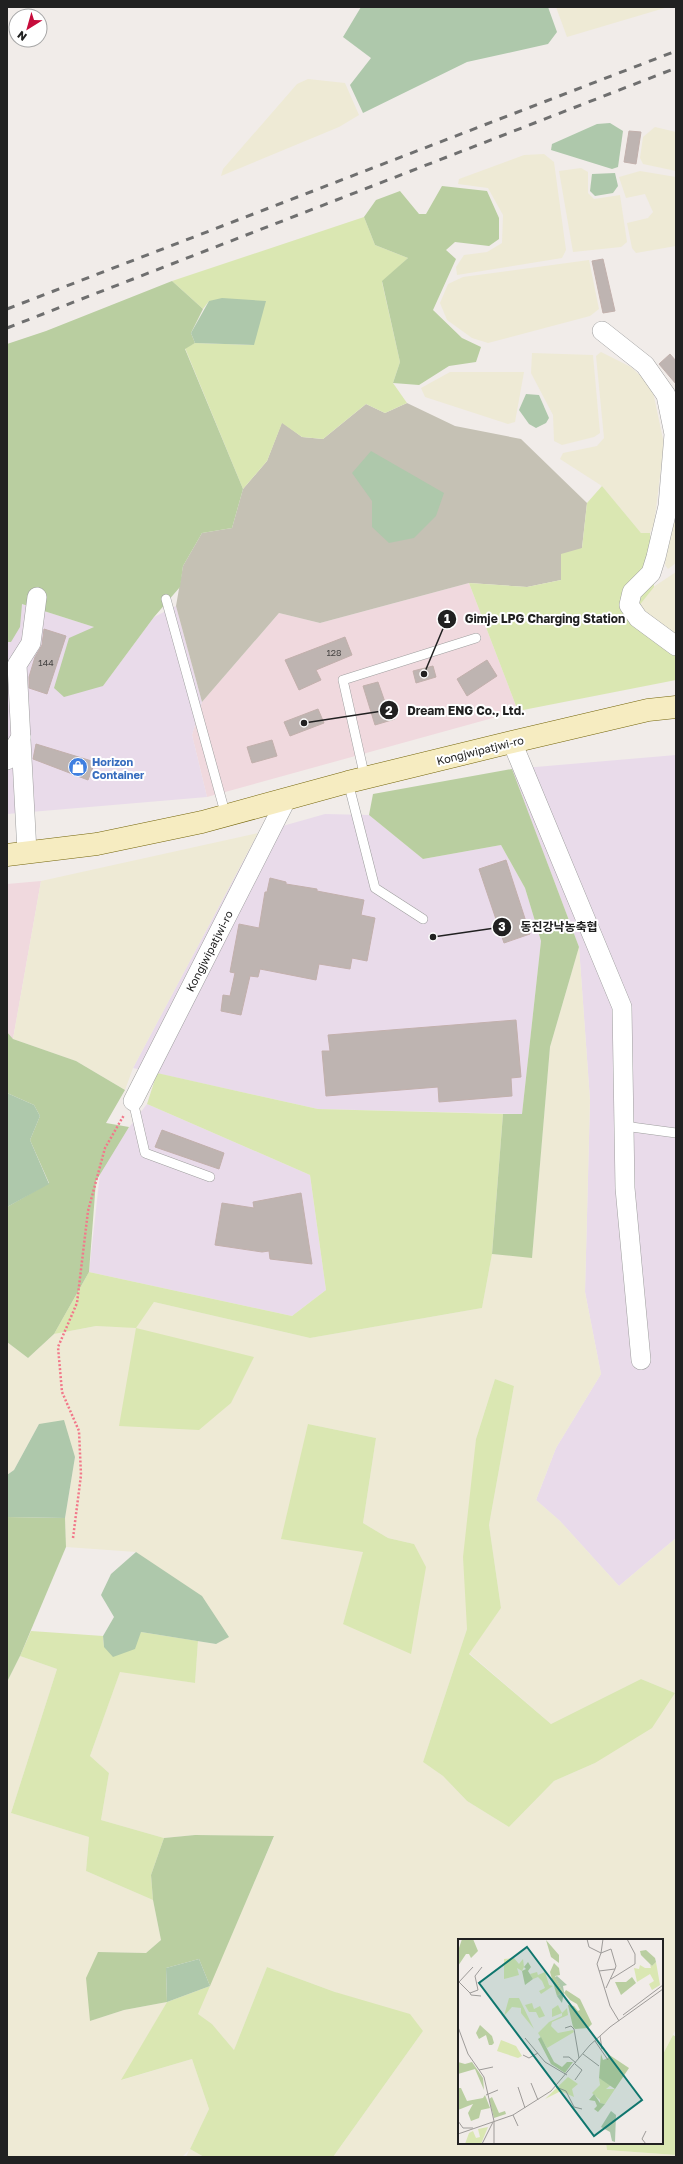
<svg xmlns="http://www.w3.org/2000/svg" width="683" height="2164" font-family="'Golos Text','Noto Sans KR',sans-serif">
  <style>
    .commercial { fill: #f0d9de }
    .industrial { fill: #e9dbea }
    .construction { fill: #c5c1b4 }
    .farmland { fill: #eeead5; fill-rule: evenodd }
    .grass { fill: #dae7b2 }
    .forest { fill: #b9cea0 }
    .cemetery { fill: #aec8ab }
    .building { fill: #beb4b1; stroke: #c2b0ac }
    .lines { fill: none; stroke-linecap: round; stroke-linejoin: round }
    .lane-casing { stroke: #9e9e9e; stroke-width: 10 }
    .street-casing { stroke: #9e9e9e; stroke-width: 20 }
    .secondary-casing { stroke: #75660c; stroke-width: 23 }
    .path { stroke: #f2788a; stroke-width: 2.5; stroke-dasharray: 2 2; stroke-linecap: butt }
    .lane { stroke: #fff; stroke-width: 9 }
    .street { stroke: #fff; stroke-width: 19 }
    .secondary { stroke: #f6ecc1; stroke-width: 22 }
    .rail { stroke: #6f6f6f; stroke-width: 3; stroke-dasharray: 8 8; stroke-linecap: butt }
    .labels { text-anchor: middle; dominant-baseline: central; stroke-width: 4; stroke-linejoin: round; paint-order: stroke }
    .number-label { font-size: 9px; fill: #484645 }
    .street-label { font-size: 11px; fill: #212121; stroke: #fff }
    .shop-label { font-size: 11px; font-weight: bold; fill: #366cbe; stroke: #fff; text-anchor: start }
    .inset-road { fill: none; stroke: #9e9b99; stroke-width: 1 }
    .view { fill: #0f766e; fill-opacity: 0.15; stroke: #0f766e; stroke-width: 2 }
    .inset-edge { fill: none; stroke: #212121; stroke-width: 2 }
    .leader { fill: none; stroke: #212121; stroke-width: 1.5 }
    .callout-dot { fill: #212121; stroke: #fff; stroke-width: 1.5 }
    .mark-label { font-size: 12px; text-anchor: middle; font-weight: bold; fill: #fff }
    .callout-label { font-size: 12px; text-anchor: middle; font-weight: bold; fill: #212121; stroke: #fff; stroke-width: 4; stroke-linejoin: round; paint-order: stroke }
  </style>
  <rect width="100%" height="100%" fill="#f1ece9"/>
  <g class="commercial">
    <path d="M469,583L518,711L207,797L192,735L202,702L279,613L320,623Z"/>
    <path d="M41,881L13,1039L7,1032V884Z"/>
  </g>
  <g class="industrial">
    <path d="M22,604L94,627L103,686L154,617L176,606L202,702L192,735L207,797L7,814V642H11Z"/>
    <path d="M676,755V1538L619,1586L560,1521L536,1500L556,1448L601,1374L585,1292L590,1100L579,947L512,769Z"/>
    <path d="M325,814L369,815L423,859L501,845L525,888L541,941L522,1114L318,1109L133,1068L258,833Z"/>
    <path d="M147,1104L310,1175L326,1290L292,1316L89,1272L101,1164Z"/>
  </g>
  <path class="construction" d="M407,403L455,426L521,439L587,503L582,548L561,580L527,587L469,583L320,623L279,613L202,702L176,606L183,566L202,533L232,528L243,489L267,461L282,422L302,437L323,439L366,404L385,413Z"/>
  <g class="farmland">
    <path d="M556,7H668L567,37Z"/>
    <path d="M308,79L345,83L359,115L339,127L221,176L223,169L297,84Z"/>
    <path d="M655,127L676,132V171L643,164L640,158L643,137Z"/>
    <path d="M544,154L554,162L566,250L562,258L457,275L456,267L464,255L487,252L502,243L503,215L488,188L458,184L459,179L524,155Z"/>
    <path d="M581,168L588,172V193L594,199L620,195L627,242L621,247L573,252L559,171Z"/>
    <path d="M640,171L676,177V246L636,253L632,248L627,223L648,218L653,212L645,194L626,198L619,177Z"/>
    <path d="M589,260L599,309L590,316L488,343L472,338L447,320L440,303L448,284L463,277Z"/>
    <path d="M601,352L631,367L652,387L664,444L654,525L650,533H641L602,486L560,459L563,453L597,446L604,438L596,356Z"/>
    <path d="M532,353L593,355L600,433L594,437L562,445L554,441L553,415L531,373Z"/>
    <path d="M450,372H524L515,422L508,424L425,397L421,388Z"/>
    <path d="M676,521V563L668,569L665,565L670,525Z"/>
    <path d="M676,572V634L638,607L637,598Z"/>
    <path d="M258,833L133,1068L125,1090L76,1061L13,1039L41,881Z"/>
    <path d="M579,947L590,1100L585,1292L601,1374L556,1448L536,1500L560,1521L619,1586L676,1538V2029L662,2056V1940H459V2143H606L607,2150L676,2155V2157H333L423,2031L335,1992L267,1967L234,2050L212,2024L197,2014L274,1837L195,1835L164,1838L101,1820L109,1773L90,1756L120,1671L195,1683L198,1641L216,1644L136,1552L66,1547L65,1518L75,1457L39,1424L14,1470L7,1475V1342L28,1358L54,1334L96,1326L136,1327L154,1302L310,1338L482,1308L492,1254L532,1257L550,1047ZM495,1379L514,1386L489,1525L501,1608L469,1653L551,1724L641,1679L675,1693L595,1763L554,1781L509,1827L467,1801L443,1776L423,1762L467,1629L476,1439ZM308,1424L376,1438L363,1523L388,1538L414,1544L343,1624L364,1552Z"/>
    <path d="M20,1656L57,1669L11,1813L89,1837L86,1871L153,1900L161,1940L146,1953L98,1952L90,2021L124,2010L167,2002L122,2080L192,2059L209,2109L190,2149L204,2157H186L189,2150L182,2157H7V1682Z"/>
  </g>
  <g class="grass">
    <path d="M364,217L375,245L408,258L382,282L400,362L393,383L407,403L385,413L366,404L323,439L302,437L282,423L267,461L243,489L185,348L195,343L254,345L209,301L203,309L172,281Z"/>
    <path d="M602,486L641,533H650L654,587L638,607L676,634V680L518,711L469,583L527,587L561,580V554L582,548L587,503Z"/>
    <path d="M157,1073L318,1109L503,1114L492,1254L482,1308L310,1338L154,1302L136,1328L254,1357L231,1403L199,1430L119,1426L136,1328L96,1326L54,1334L89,1272L292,1316L326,1290L310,1175L147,1104Z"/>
    <path d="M495,1379L514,1386L489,1525L501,1608L469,1654L551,1724L641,1679L675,1693L652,1728L595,1763L554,1781L509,1827L467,1801L443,1776L423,1762L467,1629L463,1557L476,1439Z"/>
    <path d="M308,1424L376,1438L363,1523L388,1538L414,1544L426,1567L411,1654L343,1624L363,1552L281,1539Z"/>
    <path d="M31,1631L103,1636L104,1647L141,1632L198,1641L195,1683L120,1672L90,1756L109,1773L101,1820L164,1838L151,1875L153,1900L86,1871L89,1837L11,1813L57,1669L20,1656Z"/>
    <path d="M267,1967L335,1992L410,2014L423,2031L333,2157H204L190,2149L209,2109L192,2059L121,2080L167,2002L210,1986L198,2014L212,2024L234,2050Z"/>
    <path d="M673,2035L676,2037V2155L607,2150L606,2143H662V2056Z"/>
  </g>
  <g class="forest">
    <path d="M442,186L487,191L499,218V239L489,246L455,242L446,250L456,259L433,310L462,338L481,347L476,362L449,366L419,385L393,383L400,362L382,281L408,258L375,245L364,217L376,200L400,191L419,214H426Z"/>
    <path d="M172,281L203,309L191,333L195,343L185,349L243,489L232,528L202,533L183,566L180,587L154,617L103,686L64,697L54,688L69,638L94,627L22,604L20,627L11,642H7V344L46,331Z"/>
    <path d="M512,769L579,947L550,1047L532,1258L492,1254L503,1114H522L541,941L525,888L501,845L423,859L369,815L373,794Z"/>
    <path d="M7,1032L13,1039L76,1061L125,1090L106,1123L129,1127L96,1181L89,1272L54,1334L28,1358L7,1342V1207L49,1183L30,1140L40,1116L34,1105L7,1093Z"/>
    <path d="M7,1517L65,1518L66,1547L20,1656L7,1682Z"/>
    <path d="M195,1835L274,1836L210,1986L199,1959L166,1968L167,2002L124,2010L90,2021L86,1978L98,1952L146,1953L161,1940L153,1900L151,1875L164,1838Z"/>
  </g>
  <g class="cemetery">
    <path d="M361,7H548L557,32L548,44L467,62L363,113L350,85L371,58L343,37Z"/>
    <path d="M610,123L623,131L618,167L612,169L551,150L552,144L597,124Z"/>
    <path d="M615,173L618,186L613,193L595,196L590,191L592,174Z"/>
    <path d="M222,298L266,301L254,345L195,343L191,333L209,301Z"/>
    <path d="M526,394L539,395L549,418L546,423L536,428L529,424L519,410Z"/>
    <path d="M371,451L444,493L436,516L414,538L389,543L372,527V501L352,473Z"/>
    <path d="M7,1093L34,1105L40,1116L30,1140L49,1184L7,1207Z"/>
    <path d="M64,1420L75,1457L65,1518L7,1517V1475L14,1470L39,1424Z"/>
    <path d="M136,1552L202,1596L229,1637L216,1644L141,1632L135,1649L113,1657L104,1647L103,1636L114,1617L101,1595L111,1574Z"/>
    <path d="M199,1959L210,1986L167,2002L166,1968Z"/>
  </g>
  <g class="building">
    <path d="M629,131L641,132L636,164L624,162Z"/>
    <path d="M603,259L615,311L603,313L592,261Z"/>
    <path d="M670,354L676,361V384L659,364Z"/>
    <path d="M44,629L66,636L47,694L29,688V677L35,657L42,645Z"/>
    <path d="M345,637L352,655L316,670L321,680L299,690L285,660Z"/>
    <path d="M487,660L497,676L467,696L457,679Z"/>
    <path d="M433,666L436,677L416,683L413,671Z"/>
    <path d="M378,682L386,705L390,704L395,719L375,725L363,686Z"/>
    <path d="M318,709L324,723L290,736L284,722Z"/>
    <path d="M272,740L277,756L252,763L247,747Z"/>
    <path d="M36,744L95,762L88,780L33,759Z"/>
    <path d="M506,860L530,934L504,943L479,869Z"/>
    <path d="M270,878L286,882V884L317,889V891L364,900L361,915L375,918L367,961L352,958L350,969L319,964L316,980L260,969L258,977L250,976L241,1015L221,1011L223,995L230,996L235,973L230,972L239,924L259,928L265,892H267Z"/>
    <path d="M516,1020L521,1077L511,1078L512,1096L439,1102L438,1087L326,1096L322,1051H330L328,1035Z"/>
    <path d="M162,1130L224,1153L219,1169L155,1147Z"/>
    <path d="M301,1193L312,1264L270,1259L269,1251L262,1252L215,1245L222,1203L254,1208L253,1202Z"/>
  </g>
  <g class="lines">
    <g class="lane-casing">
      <g id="lane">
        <path d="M166,599L226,816"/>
        <path d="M365,778L343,680L476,638"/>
        <path d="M348,782L375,888L423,919"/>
        <path d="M133,1101L145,1153L210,1177"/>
        <path d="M624,1126L676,1133"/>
      </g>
    </g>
    <g class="street-casing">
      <g id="street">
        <path d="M602,331L645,365L666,395L674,434L668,506L656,557L651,573L632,592L629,605L638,618L676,646"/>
        <path d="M512,742L622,1007L625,1188L641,1360"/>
        <path d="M7,760L21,737"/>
        <path d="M27,852L17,665L31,643L37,597"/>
        <path d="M133,1101L286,800"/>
      </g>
    </g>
    <g class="secondary-casing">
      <path id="secondary" d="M7,855L97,844L202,822L348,782L512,742L648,710L676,707"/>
    </g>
    <path class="path" d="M73,1538L81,1475L79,1431L62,1392L58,1347L77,1303L88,1211L105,1148L124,1115"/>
    <use href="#lane" class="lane"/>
    <use href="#street" class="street"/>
    <use href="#secondary" class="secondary"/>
    <g class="rail">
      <path d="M7,309L676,51"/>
      <path d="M7,328L676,68"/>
    </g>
  </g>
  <defs>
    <g id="shop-disc" transform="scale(1)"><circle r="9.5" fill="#3f7fe0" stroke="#fff"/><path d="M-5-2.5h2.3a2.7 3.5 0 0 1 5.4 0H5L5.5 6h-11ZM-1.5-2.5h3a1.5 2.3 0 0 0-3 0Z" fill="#fff"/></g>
  </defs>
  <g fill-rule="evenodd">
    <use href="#shop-disc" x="78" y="767"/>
  </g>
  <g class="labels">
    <g class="number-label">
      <text x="334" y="652">128</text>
      <text x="46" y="662">144</text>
    </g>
    <g class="street-label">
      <text transform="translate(480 750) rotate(-14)">Kongjwipatjwi-ro</text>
      <text transform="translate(209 951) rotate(-63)">Kongjwipatjwi-ro</text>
    </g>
    <g class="shop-label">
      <text x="92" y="761">Horizon<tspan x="92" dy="13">Container</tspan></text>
    </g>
  </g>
  <g transform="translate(458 1939)">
    <rect width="205" height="205" fill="#f1ece9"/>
    <path d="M56,19L61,25L65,20L66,28L64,32L59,29L61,36L46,40V20ZM198,23L202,46L194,51L191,45L196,42L192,35L179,43L176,29L181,30L182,26L187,29H193L192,26L194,27ZM79,33L80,36L87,33L91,46L95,47L83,55L81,52L87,49L84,42L80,38L75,40L72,35ZM51,59H61L76,90L63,74V69L54,68L46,77ZM74,64L76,70L82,67L87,77L81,79L78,73H71L67,66ZM100,66L104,74L109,69L110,76L94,83L93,87L100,94L115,91L116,93L89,109L80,94L91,83L104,77V74L94,78V70ZM43,101L58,107L64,117L60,119L39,112ZM110,138L120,145L114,150L116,158L103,152L87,160ZM141,139L153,146L148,150H157L147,165L142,164V161L134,154L142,146ZM30,188L23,205H7L11,194L15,192L18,199L22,198L20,190Z" fill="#dae7b2"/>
    <path d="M4,0H15L20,12L13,19L11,15H8L0,27V12ZM88,1L101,16V24L93,18ZM188,11L197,19L198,23L194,27L183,16L182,12ZM70,23L73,28L70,32L75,40L67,46L64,32L68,30L66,28ZM96,24L101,29L102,36L97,37L105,53L99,57L92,33ZM174,38L178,44L163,56L157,43H168ZM108,51L122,60L134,85L130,89L117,90L115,88L110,66L116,67L120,72L122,71L119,65L112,61L106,54ZM22,86L34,97L36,104L34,106H31L28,96L21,100L18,94ZM83,98L96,123L104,128L109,123H115L107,134L93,125L80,100ZM143,115L145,121L150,119V115L171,129L157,150L141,139ZM0,123L7,125L14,123L25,139L26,151L17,130L0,135ZM0,149H3L9,162L25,159L27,156L32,169L23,171L21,179L13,182L10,174L15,165L0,171ZM136,155L142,164L147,165L140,173L136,170L139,167L137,162L131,161ZM34,158L41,174L47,172L48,175L36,179L31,160Z" fill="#b9cea0"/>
    <path d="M99,37L109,46L105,47L106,53L104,64L99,57L105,53L97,38ZM153,172L158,176L157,203L154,202L152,193L143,188Z" fill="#aec8ab"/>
    <path class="inset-road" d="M129,0L131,8L143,14L139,25L152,67L161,82M143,14L145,0M141,32L157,30L158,27L153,10L143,14M153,40L177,25V15L169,0M0,42L12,54L20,51L17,37L24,28M1,43L15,28M148,49L157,30M12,54L13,56L23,57M165,76L205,46M0,88L10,115L26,138L36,182V205M107,89L113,87L116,90L121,119M142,97L144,110M67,99L87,123L109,136M137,102L150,121M125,115L141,127M65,116L71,119L80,114M105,118H111L118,124M21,131L35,128M117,141L124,131L117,125M73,144L80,161M60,148L67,169M98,148L108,152L116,168L124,170M28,156L40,151M55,176L60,187M0,182L5,189H15M188,192L184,200L188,205M0,195L55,176L93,152L132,106L152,88L205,50M24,205L35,183"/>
    <path class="view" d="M69,8L184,161L136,197L21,44Z"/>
    <rect width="205" height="205" class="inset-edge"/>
  </g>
  <path class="leader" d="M424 674L447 619M304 723L389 710M433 937L502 927"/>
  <g class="callout-dot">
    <circle cx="424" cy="674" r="4"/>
    <circle cx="304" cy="723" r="4"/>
    <circle cx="433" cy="937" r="4"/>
    <circle cx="447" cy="619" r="10"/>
    <circle cx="389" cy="710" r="10"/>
    <circle cx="502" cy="927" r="10"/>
  </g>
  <g class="mark-label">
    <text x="447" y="623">1</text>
    <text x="389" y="715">2</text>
    <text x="502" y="931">3</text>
  </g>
  <g class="callout-label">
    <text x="545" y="623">Gimje LPG Charging Station</text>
    <text x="466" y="715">Dream ENG Co., Ltd.</text>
    <text x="559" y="931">동진강낙농축협</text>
  </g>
  <rect width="683" height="2164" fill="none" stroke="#212121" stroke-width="16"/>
  <g transform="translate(28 28) rotate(217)"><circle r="19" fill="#ffffff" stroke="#a6a6a6"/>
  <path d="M0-3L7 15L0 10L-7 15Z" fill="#c60c3b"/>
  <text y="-6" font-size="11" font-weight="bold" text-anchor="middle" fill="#212121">N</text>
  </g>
</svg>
